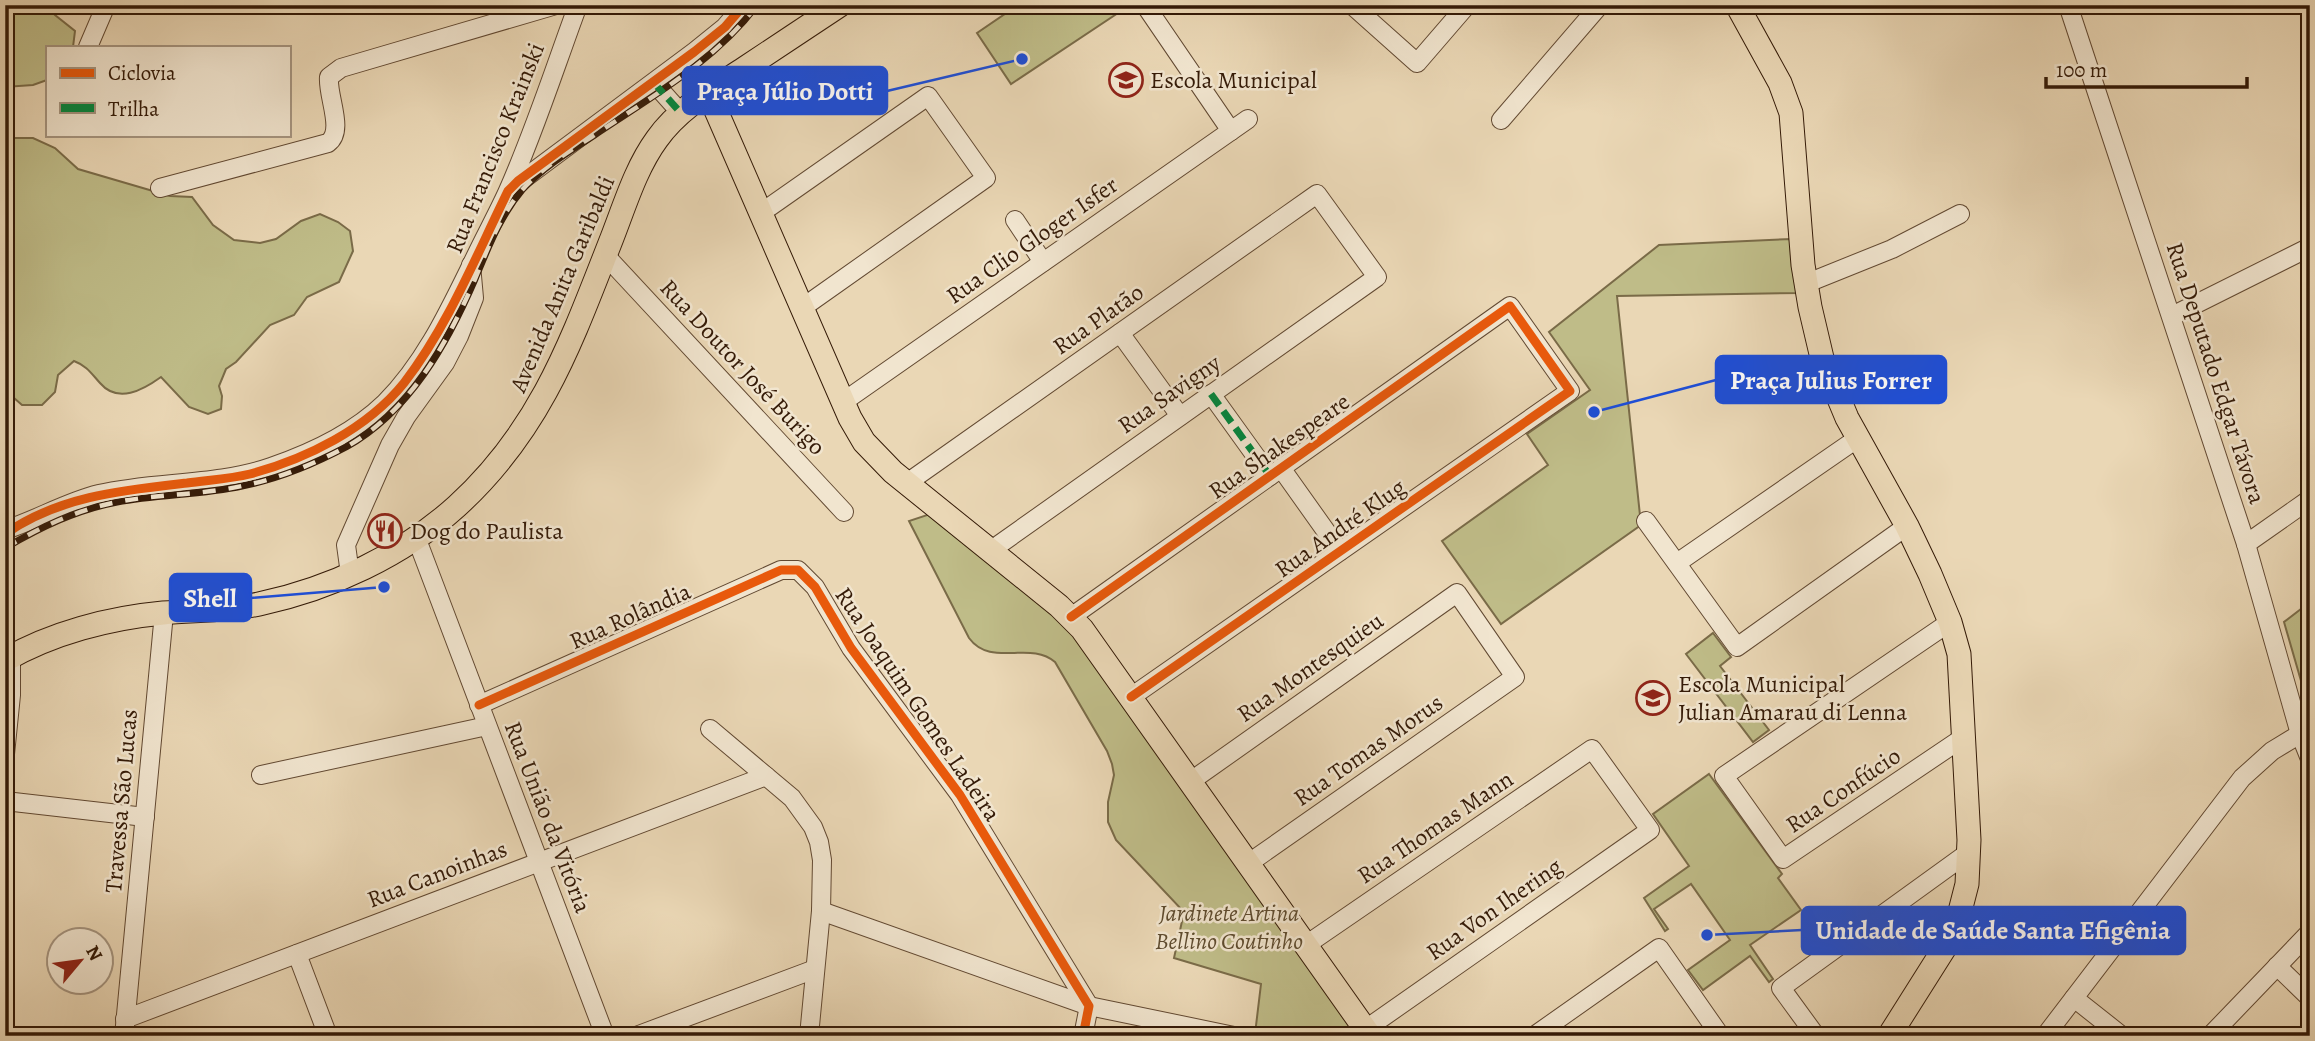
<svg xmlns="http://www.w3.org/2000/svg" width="2315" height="1041" font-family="Alegreya,serif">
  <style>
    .green { fill: #bfbc88; stroke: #7a6b48; stroke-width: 2 }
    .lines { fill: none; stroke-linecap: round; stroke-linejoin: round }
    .minor-casing { stroke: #624932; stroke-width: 20 }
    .major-casing { stroke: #341a07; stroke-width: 25 }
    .minor { stroke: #f1e5cf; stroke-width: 18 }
    .major { stroke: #ead7b5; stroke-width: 23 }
    .rail-casing { stroke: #341a07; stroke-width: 7 }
    .rail { stroke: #f1e5cf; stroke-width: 4.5; stroke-dasharray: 13; stroke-linecap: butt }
    .quiet { stroke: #00873e; stroke-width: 7; stroke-dasharray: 14 7; stroke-linecap: butt }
    .cycleway-casing { stroke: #f1e5cf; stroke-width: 13 }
    .cycleway { stroke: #e8590c; stroke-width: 9 }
    .labels { text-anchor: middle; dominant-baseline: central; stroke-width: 5; stroke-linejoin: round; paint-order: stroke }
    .poi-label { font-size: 24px; fill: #341a07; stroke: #f1e5cf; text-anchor: start }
    .street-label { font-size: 24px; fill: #341a07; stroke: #f1e5cf }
    .park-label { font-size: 24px; font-style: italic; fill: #5e4b2e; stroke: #f1e5cf }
    .leader { fill: none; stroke: #1d4ed8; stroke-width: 2.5 }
    .callout-dot { fill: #1d4ed8; stroke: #f1e5cf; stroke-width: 2.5 }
    .callout { fill: #1d4ed8; stroke: #1d4ed8; stroke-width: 2.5 }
    .callout-label { font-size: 26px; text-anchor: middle; font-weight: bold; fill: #fff }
  </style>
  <rect width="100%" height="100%" fill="#ead7b5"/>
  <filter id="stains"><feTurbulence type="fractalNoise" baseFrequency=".00286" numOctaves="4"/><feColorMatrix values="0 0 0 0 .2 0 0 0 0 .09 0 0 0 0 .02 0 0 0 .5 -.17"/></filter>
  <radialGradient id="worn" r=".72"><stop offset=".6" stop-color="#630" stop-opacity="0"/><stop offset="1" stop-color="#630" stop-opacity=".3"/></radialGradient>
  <g class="green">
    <path d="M5,5H47L55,15L75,31L73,47H47V80L33,85L5,87Z"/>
    <path d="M1018,5H1117L1121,11L1011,84L977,33Z"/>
    <path d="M5,132L13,138H33L55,148L78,169L170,196L192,197L213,225L234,240L260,243L276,239L301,221L320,214L338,222L350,231L353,251L339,282L307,297L294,315L270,325L236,362L226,369L219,386L222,396L221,409L208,414L189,407L161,377C143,390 118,404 100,383C91,373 87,366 74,361L58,375L55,392L42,405H22L5,390Z"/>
    <path d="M1791,239L1799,293L1617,296L1641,525L1501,624L1442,541L1548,465L1527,434L1590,390L1549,332L1659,245Z"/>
    <path d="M930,514L1068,626L1357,1036L1255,1034L1261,984L1174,958L1184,912L1116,840L1108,822V802L1114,775L1112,764L1107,751L1055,662C1030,640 991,668 969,638L909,521Z"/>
    <path d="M2310,602V712L2284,622Z"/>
    <path d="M1713,633L1731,657L1720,666L1769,730L1753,742L1686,654Z"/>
    <path d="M1709,774L1782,874L1778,878L1801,910L1750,945L1773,979L1769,982L1750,956L1703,990L1688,970L1730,940L1691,884L1654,909L1668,929L1665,931L1644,898L1689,866L1653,814Z"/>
  </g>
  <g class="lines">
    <g class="minor-casing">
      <g id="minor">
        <path d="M1145,5L1231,131"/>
        <path d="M1352,5L1417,63L1467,5"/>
        <path d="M2068,5L2246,544L2300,734L2310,759"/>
        <path d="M88,47L106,5"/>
        <path d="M654,83L680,112"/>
        <path d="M1501,120L1600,5"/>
        <path d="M160,188L328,143C345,131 327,96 329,77L341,68L556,5"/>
        <path d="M510,189L694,52L725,27L744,5"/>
        <path d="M761,213L928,96L986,178L802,308"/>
        <path d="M1015,220L1043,262"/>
        <path d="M605,255L844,512"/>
        <path d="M1805,284L1892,249L1960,214"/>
        <path d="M2172,316L2310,247"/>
        <path d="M1120,333L1180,416"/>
        <path d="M1211,394L1270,476"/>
        <path d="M843,402L1248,119"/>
        <path d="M1281,468L1340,551"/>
        <path d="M907,483L1317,194L1377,277L990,551"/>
        <path d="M1646,521L1737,647L1907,526"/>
        <path d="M5,530C37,520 66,502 99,494C155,481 216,486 271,467C312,453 354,433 385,403C424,364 448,313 472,264C483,240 496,217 507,193C534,133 555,67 578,5"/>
        <path d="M416,537L605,1036"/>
        <path d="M2246,544L2310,499"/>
        <path d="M1677,563L1858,438"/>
        <path d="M350,574L346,545L390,445L406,417L445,363L459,336L474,298L471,265"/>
        <path d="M1071,617L1510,306L1570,391L1131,697"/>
        <path d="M1950,622L1724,776L1783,859L1964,737"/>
        <path d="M479,705L781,570H798L815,587L851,648L960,795L1089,1006L1083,1036"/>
        <path d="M710,729L792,798L813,827L819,842L822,860L821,911L809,1036"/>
        <path d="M5,754L11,695V657"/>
        <path d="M261,775L487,726"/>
        <path d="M1191,781L1457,593L1515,677L1249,863"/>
        <path d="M5,801L145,817"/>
        <path d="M821,911L1089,1006L1234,1036"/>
        <path d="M1306,945L1592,749L1650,830L1366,1029"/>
        <path d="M297,954L328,1036"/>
        <path d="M2277,966L2310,998"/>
        <path d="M2074,998L2122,1036"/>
        <path d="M125,1019L766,776"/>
        <path d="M124,1036L164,613"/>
        <path d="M636,1036L815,969"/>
        <path d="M1534,1036L1659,948L1717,1031L1710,1036"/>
        <path d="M1816,1036L1781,988L1969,852"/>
        <path d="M2045,1036L2242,778L2272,751L2300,734"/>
        <path d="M2210,1036L2310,932"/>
      </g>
    </g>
    <g class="major-casing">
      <g id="major">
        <path d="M1737,5L1780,83L1791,113L1803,265L1810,307L1822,358L1847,418L1907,526L1930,574L1950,622L1959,654L1969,840L1967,884L1957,923L1949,941L1889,1036"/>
        <path d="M708,92L850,418L864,442L893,472L1059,606L1082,629L1370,1036"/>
        <path d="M5,660C52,633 109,618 163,613C195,610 228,611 259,604C330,589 403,555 457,506C540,430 570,345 610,243C624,208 635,169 657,139C679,108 713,89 745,68C777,47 808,26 840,5"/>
      </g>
    </g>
    <use href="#minor" class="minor"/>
    <use href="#major" class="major"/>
    <g class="rail-casing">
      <path id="rail" d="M5,548C41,527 76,510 117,502C158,494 201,495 242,486C278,479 314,464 346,447C410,411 447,344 475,279C488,248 500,216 522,190C542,168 568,152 593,136C651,97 714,62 757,5"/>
    </g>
    <use href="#rail" class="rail"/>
    <g class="quiet">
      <path d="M654,83L680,112"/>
      <path d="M1211,394L1270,476"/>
    </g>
    <g class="cycleway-casing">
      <g id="cycleway">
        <path d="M5,534C59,496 124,490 187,483C208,480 230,479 250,474C306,459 367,429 404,383C448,326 476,256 508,191L518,181L694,52L725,27L744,5"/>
        <path d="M1071,617L1510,306L1570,391L1131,697"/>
        <path d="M479,705L781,570H798L815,587L851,648L960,795L1089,1006L1083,1036"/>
      </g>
    </g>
    <use href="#cycleway" class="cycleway"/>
  </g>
  <defs>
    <g id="school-ring" transform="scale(1.75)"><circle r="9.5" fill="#f1e5cf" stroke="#8f2418" stroke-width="1.5"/><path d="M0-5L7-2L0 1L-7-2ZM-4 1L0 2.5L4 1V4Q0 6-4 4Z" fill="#8f2418"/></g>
    <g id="restaurant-ring" transform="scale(1.75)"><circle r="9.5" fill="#f1e5cf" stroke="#8f2418" stroke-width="1.5"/><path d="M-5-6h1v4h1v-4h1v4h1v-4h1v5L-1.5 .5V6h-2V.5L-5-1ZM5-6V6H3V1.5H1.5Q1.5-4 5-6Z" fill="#8f2418"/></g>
  </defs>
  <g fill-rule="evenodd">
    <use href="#school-ring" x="1126" y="80"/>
    <use href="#restaurant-ring" x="385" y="531"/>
    <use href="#school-ring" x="1653" y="698"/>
  </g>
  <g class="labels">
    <g class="poi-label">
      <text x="1150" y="80">Escola Municipal</text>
      <text x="410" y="531">Dog do Paulista</text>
      <text x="1678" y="684">Escola Municipal<tspan x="1678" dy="28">Julian Amarau di Lenna</tspan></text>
    </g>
    <g class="street-label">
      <text transform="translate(495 148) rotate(-68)">Rua Francisco Krainski</text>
      <text transform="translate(1032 240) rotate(-35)">Rua Clio Gloger Isfer</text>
      <text transform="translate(562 284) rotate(-67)">Avenida Anita Garibaldi</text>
      <text transform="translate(1098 319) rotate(-35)">Rua Platão</text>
      <text transform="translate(743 367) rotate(47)">Rua Doutor José Burigo</text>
      <text transform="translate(2216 373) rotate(72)">Rua Deputado Edgar Távora</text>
      <text transform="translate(1169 394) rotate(-35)">Rua Savigny</text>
      <text transform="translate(1279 446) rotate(-35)">Rua Shakespeare</text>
      <text transform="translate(1340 528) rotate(-35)">Rua André Klug</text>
      <text transform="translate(630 616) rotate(-24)">Rua Rolândia</text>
      <text transform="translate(1310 667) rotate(-35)">Rua Montesquieu</text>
      <text transform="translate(918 704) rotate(56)">Rua Joaquim Gomes Ladeira</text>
      <text transform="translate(1368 750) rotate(-35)">Rua Tomas Morus</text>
      <text transform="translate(1843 790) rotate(-34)">Rua Confúcio</text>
      <text transform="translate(121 801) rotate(-85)">Travessa São Lucas</text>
      <text transform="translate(548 817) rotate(69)">Rua União da Vitória</text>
      <text transform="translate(1435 827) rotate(-34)">Rua Thomas Mann</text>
      <text transform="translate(437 874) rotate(-21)">Rua Canoinhas</text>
      <text transform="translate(1494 909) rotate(-35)">Rua Von Ihering</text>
    </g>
    <g class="park-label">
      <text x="1229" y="913">Jardinete Artina<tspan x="1229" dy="28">Bellino Coutinho</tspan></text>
    </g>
  </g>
  <path class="leader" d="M1022 59L887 91M1594 412L1716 380M384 587L251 598M1707 935L1802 930"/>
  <g class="callout-dot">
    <circle cx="1022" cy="59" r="7"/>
    <circle cx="1594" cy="412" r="7"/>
    <circle cx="384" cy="587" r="7"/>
    <circle cx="1707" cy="935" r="7"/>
  </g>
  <g class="callout">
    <rect x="683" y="67" width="204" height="47" rx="7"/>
    <rect x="1716" y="356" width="230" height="47" rx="7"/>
    <rect x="170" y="574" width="81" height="47" rx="7"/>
    <rect x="1802" y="907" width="383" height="47" rx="7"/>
  </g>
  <g class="callout-label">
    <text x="785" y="100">Praça Júlio Dotti</text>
    <text x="1831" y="389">Praça Julius Forrer</text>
    <text x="210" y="607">Shell</text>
    <text x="1993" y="939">Unidade de Saúde Santa Efigênia</text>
  </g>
  <rect width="2315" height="1041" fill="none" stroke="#ead7b5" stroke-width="28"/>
  <rect x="7" y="7" width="2301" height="1027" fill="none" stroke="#341a07" stroke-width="3.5"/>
  <rect x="14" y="14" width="2287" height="1013" fill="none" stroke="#341a07" stroke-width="2"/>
  <rect x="46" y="46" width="245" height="91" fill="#f1e5cf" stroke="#a5947f" stroke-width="2"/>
  <rect x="60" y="68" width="35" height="10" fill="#e8590c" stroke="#a5947f" stroke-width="2"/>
  <text x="108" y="80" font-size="21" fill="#341a07">Ciclovia</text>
  <rect x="60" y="103" width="35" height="10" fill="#00873e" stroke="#a5947f" stroke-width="2"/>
  <text x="108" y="116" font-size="21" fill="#341a07">Trilha</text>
  <g transform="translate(80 961) rotate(61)"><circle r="33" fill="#f1e5cf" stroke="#a5947f" stroke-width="2"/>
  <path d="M0-5L12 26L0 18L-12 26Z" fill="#8f2418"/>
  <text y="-10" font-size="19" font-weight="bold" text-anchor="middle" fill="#341a07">N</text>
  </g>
  <path d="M2046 77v10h201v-10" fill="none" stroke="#341a07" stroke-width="3.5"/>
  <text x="2056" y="77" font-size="21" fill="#341a07" stroke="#f1e5cf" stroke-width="5" paint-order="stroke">100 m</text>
  <rect width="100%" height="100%" filter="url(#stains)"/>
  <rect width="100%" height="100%" fill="url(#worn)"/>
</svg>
